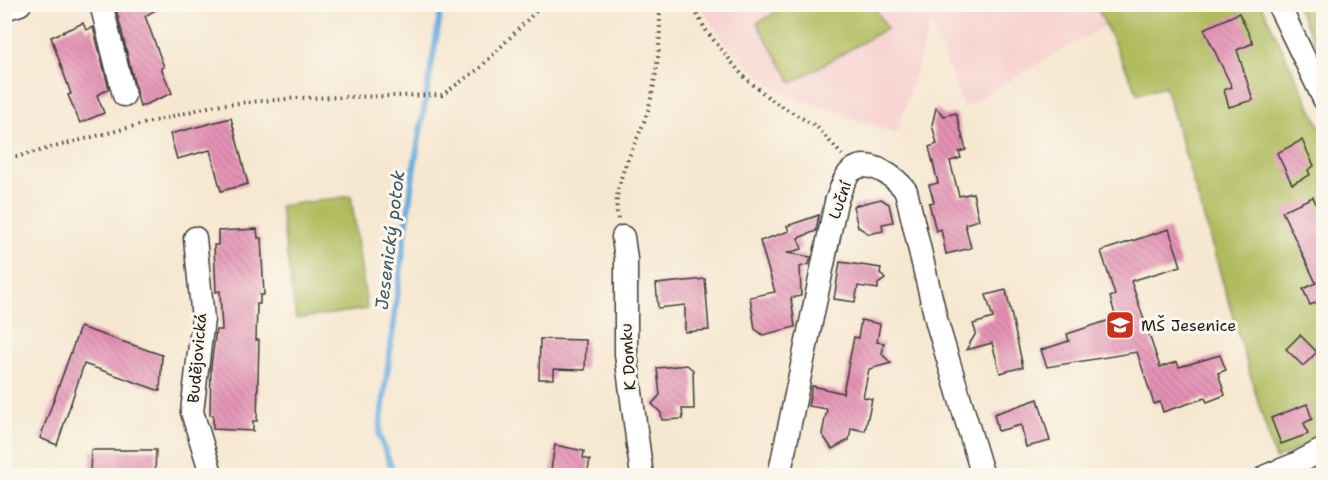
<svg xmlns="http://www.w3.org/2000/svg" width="1328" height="480" font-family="'Shantell Sans',sans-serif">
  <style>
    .built { fill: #f7d0cf }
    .green { fill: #afbb5d; stroke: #666c3c; stroke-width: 1.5 }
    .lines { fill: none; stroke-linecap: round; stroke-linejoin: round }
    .stream { stroke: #6aaddf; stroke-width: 6 }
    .building { fill: url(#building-back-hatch) }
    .minor-casing { stroke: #3d3a37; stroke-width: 25 }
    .path { stroke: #3d3a37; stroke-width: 4; stroke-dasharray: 1.5 4.5; stroke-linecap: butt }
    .minor { stroke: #fff; stroke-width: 22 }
    .labels { text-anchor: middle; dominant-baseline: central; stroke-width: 6; stroke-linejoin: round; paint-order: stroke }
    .street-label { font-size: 16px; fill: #1c1c1c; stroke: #fbf7ec }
    .poi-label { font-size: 16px; fill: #1c1c1c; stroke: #fbf7ec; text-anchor: start }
    .water-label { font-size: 18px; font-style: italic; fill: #3b566a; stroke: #fbf7ec }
  </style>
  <defs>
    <pattern id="building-back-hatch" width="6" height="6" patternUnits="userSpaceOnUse" patternTransform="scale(1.5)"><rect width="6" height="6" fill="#e391b3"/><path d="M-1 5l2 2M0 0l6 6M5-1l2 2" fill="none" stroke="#c27c99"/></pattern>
  </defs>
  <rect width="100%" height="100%" fill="#fbf7ec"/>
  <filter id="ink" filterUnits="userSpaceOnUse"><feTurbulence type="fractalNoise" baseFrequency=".0167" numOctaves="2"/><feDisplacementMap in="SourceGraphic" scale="12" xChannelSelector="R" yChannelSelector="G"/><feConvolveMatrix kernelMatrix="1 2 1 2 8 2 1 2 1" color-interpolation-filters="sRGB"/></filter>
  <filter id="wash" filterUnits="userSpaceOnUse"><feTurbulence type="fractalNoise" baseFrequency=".008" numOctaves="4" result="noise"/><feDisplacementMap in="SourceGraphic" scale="24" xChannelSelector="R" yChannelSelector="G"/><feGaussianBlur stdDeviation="1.35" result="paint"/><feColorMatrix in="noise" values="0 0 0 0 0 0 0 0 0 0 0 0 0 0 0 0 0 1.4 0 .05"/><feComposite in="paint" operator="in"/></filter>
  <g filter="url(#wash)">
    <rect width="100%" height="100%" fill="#f6e7d0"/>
    <path class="built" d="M699,5H1096L1106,25L964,107L931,23L896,134L777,91L726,44Z"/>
    <g class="green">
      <path d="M873,5L887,28L792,83L757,23L788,5Z"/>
      <path d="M1096,5H1261L1323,133V432L1301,448L1275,459L1165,86L1138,94Z"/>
      <path d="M1296,5H1323V59Z"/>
      <path d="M351,196L367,309L296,319L280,206Z"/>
    </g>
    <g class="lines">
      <path class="stream" d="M400,476L393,471L379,435L414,167L442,4"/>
    </g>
    <g id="blocks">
      <g class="building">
        <path d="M115,4H166L145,16L164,67L161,68L172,93L140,107Z"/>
        <path d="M1239,13L1253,43L1237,50L1253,100L1229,107L1224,90L1232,87L1204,29Z"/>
        <path d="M83,23L86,30L93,27L109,89L97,95L104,113L80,123L68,95L71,94L51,37Z"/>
        <path d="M936,108L944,116L956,113L966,150L959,152L961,158L950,161L959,196L973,193L979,220L965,224L971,248L946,254L941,229L936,231L929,203L934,202L929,185L938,183L929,147L937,144L932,125Z"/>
        <path d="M231,118L248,184L221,191L210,150L177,159L170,134Z"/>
        <path d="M1302,140L1314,166L1308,170L1310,175L1292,184L1277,153Z"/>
        <path d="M1313,197L1323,219V300L1310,305L1303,289L1316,283L1282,211Z"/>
        <path d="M881,199L889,204L893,222L882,224L883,231L869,234L858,227L853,206Z"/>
        <path d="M819,215L816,231L798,238L802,249L787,253L811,257L809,264L800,267L801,296L791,298L795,327L763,335L755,329L750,297L775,292L760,241L789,231L787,226Z"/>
        <path d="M257,229L258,238H261L264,295H260V304H257L256,340H259L257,421H253V431L213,429V415H210L211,366L216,330H222L220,291L216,292L214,245H218V231Z"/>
        <path d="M1169,229L1181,266L1131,281L1160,367L1177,362L1179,367L1220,355L1226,370L1218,373L1225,395L1207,402L1205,398L1163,412L1160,402L1154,404L1137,352L1047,367L1041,350L1069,341L1067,334L1116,318L1110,297L1115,295L1101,251Z"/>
        <path d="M840,262L881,268L880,273L885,279L878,284V289L858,286L855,302L834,299Z"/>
        <path d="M705,279L709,330L685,332V305L658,308L656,284Z"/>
        <path d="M1006,290L1023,367L1000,373L992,343L966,350L976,333L973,324L993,318L986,295Z"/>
        <path d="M861,320L880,324L877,342L884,343L882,354L891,363L869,369L863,397L872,399L865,431L851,428L849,440L832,449L822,434L827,409L808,406L812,386L843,393L854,337L858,338Z"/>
        <path d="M80,327L162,355L160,391L84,364L57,445L40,438Z"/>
        <path d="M1300,335L1317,352L1303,366L1286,349Z"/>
        <path d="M540,339L586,340L585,370L554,369V379H539Z"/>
        <path d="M687,365L693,370L694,409H682L683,419L662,420L661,413L652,404L660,395L657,368Z"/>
        <path d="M1038,399L1050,441L1026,447L1021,425L998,431L994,414Z"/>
        <path d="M1307,404L1312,419L1304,423L1308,434L1281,444L1271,418Z"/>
        <path d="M555,445L584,451L583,458L590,460L587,476H550Z"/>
        <path d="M91,450H156L155,472L90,474Z"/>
      </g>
    </g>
  </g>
  <g filter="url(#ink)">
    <use href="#blocks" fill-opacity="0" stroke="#3d3a37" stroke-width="1.5"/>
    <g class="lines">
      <g class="minor-casing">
        <g id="minor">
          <path d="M101,4L124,95"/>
          <path d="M1278,4L1324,99"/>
          <path d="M4,9L20,4"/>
          <path d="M623,237L626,259V354L642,476"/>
          <path d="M195,238L203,319L192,412L210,470V476"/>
          <path d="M779,476L836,202C840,192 844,175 854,169C872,159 896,178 906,191L937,323L983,476"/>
          <path d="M1266,476L1296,464L1324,449"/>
        </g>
      </g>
      <g class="path">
        <path d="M691,4L707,32L743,76L773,101L817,127L842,155"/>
        <path d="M4,160L216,105L297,98L442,95L480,68L543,4"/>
        <path d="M618,219C610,182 638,144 648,110C657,77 662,38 659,4"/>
      </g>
      <use href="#minor" class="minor"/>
    </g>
  </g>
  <defs>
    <g id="school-square" transform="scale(1.5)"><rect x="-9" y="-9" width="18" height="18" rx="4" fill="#c8321e" stroke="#fbf7ec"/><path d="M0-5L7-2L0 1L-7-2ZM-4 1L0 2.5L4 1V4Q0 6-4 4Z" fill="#fff"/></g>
  </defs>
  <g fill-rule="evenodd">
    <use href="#school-square" x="1120" y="325"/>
  </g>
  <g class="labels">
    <g class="street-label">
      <text transform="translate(840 200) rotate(-71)">Luční</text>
      <text transform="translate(628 357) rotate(-94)">K Domku</text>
      <text transform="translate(197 358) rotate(-85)">Budějovická</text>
    </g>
    <g class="poi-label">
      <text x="1141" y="325">MŠ Jesenice</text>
    </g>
    <g class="water-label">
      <text transform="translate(390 240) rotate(-83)">Jesenický potok</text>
    </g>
  </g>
  <rect width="1328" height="480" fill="none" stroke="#fbf7ec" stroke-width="24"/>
</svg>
